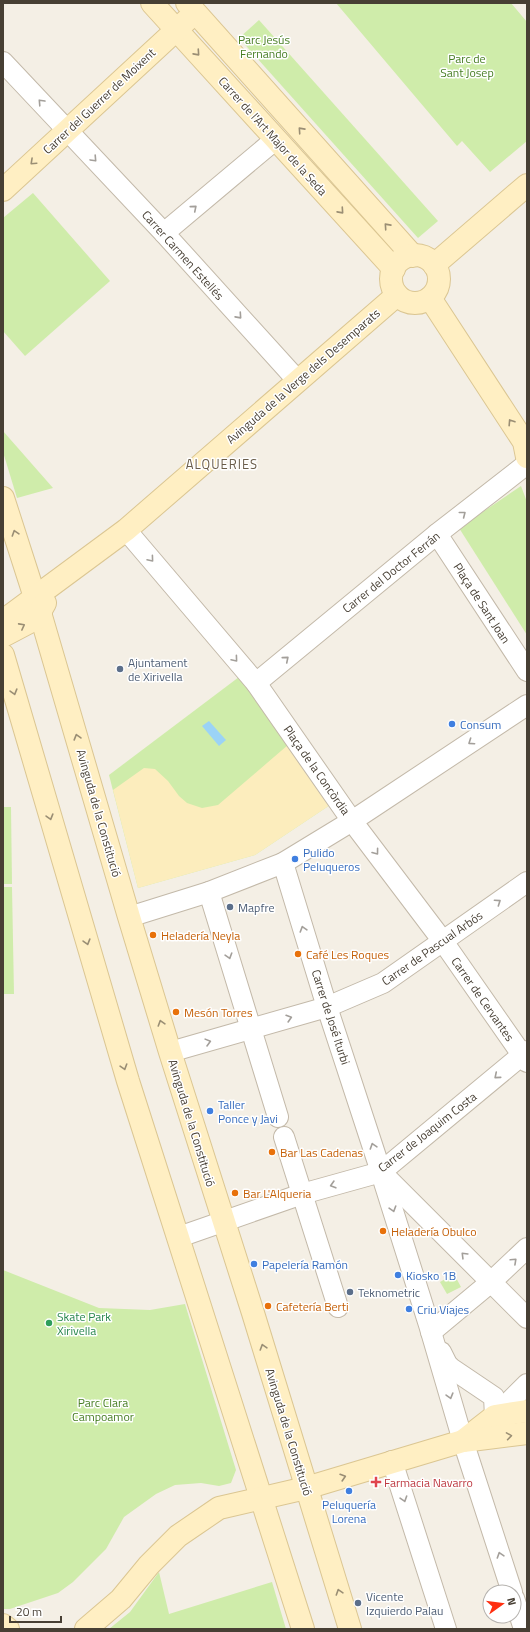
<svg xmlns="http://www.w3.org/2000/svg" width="530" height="1632" font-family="'Titillium Web',sans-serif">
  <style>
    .green { fill: #cfecaa }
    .sand { fill: #fcedbd }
    .water { fill: #9bd3f6 }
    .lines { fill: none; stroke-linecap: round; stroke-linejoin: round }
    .street-casing { stroke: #c3b9a9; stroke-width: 22 }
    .secondary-casing { stroke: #dbc692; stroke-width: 24 }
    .street { stroke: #fff; stroke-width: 20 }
    .secondary { stroke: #ffefc3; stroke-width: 22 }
    .oneway { stroke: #9a8e74 }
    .oneway2 { stroke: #a39f9a }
    .service-dot { fill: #5c6f8a; stroke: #fff; stroke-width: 1.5 }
    .shop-dot { fill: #3f7fe0; stroke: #fff; stroke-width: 1.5 }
    .food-dot { fill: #e8710a; stroke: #fff; stroke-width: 1.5 }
    .leisure-dot { fill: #2e9e5b; stroke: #fff; stroke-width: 1.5 }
    .health-dot { fill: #e0444e; stroke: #fff; stroke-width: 1.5 }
    .labels { text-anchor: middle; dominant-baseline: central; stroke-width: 3; stroke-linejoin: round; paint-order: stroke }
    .park-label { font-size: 12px; fill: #467d22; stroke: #fff }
    .street-label { font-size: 12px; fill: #473f34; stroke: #fff }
    .service-label { font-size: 12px; fill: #4e5e75; stroke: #fff; text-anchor: start }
    .shop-label { font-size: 12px; fill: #366cbe; stroke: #fff; text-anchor: start }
    .food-label { font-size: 12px; fill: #c56008; stroke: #fff; text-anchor: start }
    .leisure-label { font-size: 12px; fill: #27864d; stroke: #fff; text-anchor: start }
    .health-label { font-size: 12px; fill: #be3a42; stroke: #fff; text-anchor: start }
    .neighbourhood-label { font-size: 13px; letter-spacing: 1px; fill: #6a5d4a; stroke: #fff }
  </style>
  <rect width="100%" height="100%" fill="#f4efe5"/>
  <g class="green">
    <path d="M336,3H511L527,22V141L490,172L462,141L457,146Z"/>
    <path d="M259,20L438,221L418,238L239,38Z"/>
    <path d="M33,193L110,281L25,356L3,331V218Z"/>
    <path d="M3,431L53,488L17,498L3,452Z"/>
    <path d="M521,486L527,502V635L459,528Z"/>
    <path d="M239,677L330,805L255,855L138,888L109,775Z"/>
    <path d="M3,807H11L12,884H3Z"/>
    <path d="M3,887H12L14,994H3Z"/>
    <path d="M3,1270L99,1308L150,1310L185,1304L236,1470L231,1483L219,1486L201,1483L175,1485L156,1494L124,1517L106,1549L73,1582L58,1593L10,1609H3Z"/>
    <path d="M454,1274L461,1287L447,1294L440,1282Z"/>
    <path d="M159,1572L169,1614L272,1582L286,1629H109L130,1612Z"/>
  </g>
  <path class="sand" d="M288,745L330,805L255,855L138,888L113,790L144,768L155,769L168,781L179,796L187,803L202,808L218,805Z"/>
  <path class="water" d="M209,721L226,740L219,746L202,726Z"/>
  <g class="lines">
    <g class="street-casing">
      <g id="street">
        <path d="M3,62L164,233L298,381"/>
        <path d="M164,233L276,139"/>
        <path d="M126,530L256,683L352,821L442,940L527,1062"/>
        <path d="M437,534L527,671"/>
        <path d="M256,683L437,534L527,464"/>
        <path d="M283,863L327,1007L381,1172L527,1318"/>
        <path d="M209,892L278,1117"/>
        <path d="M129,917L209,892L283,863L352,821L527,705"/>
        <path d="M170,1052L327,1007L383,983L527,882"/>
        <path d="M284,1137L338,1307"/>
        <path d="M382,1176L429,1325L463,1441L512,1592"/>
        <path d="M179,1237L302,1194L381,1172L527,1051"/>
        <path d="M431,1332L491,1282L527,1248"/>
        <path d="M441,1352L447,1364L451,1368L494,1397L495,1416"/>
        <path d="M495,1416L527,1384"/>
        <path d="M392,1461L446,1629"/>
        <path d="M514,1598L524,1629"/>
      </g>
    </g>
    <g class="secondary-casing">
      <g id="secondary">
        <path d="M152,3L394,269"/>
        <path d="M187,3L413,256"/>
        <path d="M3,190L187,20"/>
        <circle cx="415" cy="279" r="24"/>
        <path d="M434,265L527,185"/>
        <path d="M430,298L524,442L527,457"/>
        <path d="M3,498L41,616L129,917L170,1052L253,1313L350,1629"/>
        <path d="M3,621L126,530L397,295"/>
        <path d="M3,636L41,616V610L45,603"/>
        <path d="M3,655L128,1081L303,1629"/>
        <path d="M463,1441L495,1416L527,1411"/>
        <path d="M3,1625L8,1629"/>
        <path d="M86,1629L121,1599L149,1565L178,1536L219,1508L306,1488L463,1441L527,1433"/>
      </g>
    </g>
    <use href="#street" class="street"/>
    <use href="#secondary" class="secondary"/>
  </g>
  <defs><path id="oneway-chevron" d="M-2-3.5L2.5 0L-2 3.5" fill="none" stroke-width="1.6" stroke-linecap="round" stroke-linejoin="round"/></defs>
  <g class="oneway">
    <use href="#oneway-chevron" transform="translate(197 53) rotate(48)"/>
    <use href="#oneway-chevron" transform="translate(301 130) rotate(-132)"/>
    <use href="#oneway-chevron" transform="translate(33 162) rotate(137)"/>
    <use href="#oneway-chevron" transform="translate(341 211) rotate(48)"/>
    <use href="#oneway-chevron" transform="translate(387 226) rotate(-132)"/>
    <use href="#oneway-chevron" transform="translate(511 422) rotate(-123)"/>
    <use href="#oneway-chevron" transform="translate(15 533) rotate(-108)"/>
    <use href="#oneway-chevron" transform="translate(22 626) rotate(-28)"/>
    <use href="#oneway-chevron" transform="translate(14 692) rotate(74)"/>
    <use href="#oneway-chevron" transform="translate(77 737) rotate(-106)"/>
    <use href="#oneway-chevron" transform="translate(50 817) rotate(74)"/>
    <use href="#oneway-chevron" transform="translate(87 942) rotate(74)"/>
    <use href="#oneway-chevron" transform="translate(161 1023) rotate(-107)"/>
    <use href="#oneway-chevron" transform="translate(124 1067) rotate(73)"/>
    <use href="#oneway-chevron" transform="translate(263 1347) rotate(-107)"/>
    <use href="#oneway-chevron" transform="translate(509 1436) rotate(-9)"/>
    <use href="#oneway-chevron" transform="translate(343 1477) rotate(-17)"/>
    <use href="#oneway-chevron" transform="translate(339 1592) rotate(-108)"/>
  </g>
  <g class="oneway2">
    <use href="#oneway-chevron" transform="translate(41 102) rotate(-133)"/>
    <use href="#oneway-chevron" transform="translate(94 159) rotate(47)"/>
    <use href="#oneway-chevron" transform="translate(194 208) rotate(-40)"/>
    <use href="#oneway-chevron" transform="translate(239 316) rotate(48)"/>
    <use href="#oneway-chevron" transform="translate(463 514) rotate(-38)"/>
    <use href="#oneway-chevron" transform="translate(151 559) rotate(50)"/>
    <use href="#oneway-chevron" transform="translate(235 659) rotate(50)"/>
    <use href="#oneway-chevron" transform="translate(286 659) rotate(-40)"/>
    <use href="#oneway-chevron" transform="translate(471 742) rotate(146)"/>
    <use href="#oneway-chevron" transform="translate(376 852) rotate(53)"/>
    <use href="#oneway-chevron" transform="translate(498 902) rotate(-34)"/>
    <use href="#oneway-chevron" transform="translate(303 929) rotate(-107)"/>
    <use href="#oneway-chevron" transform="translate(229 956) rotate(73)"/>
    <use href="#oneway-chevron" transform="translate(289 1018) rotate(-17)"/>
    <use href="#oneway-chevron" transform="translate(208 1042) rotate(-15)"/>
    <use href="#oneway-chevron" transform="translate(497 1076) rotate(140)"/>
    <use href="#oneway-chevron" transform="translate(373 1146) rotate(-108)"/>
    <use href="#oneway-chevron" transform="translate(333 1185) rotate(164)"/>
    <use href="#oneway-chevron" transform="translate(393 1209) rotate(73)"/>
    <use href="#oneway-chevron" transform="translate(464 1255) rotate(-135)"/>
    <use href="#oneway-chevron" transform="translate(514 1261) rotate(-43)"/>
    <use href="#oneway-chevron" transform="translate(450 1396) rotate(74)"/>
    <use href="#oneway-chevron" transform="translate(404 1499) rotate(72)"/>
    <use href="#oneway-chevron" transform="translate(500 1555) rotate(-108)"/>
  </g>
  <g class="service-dot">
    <circle cx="120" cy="669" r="4"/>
    <circle cx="230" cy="907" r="4"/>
    <circle cx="350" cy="1292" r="4"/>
    <circle cx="358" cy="1603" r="4"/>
  </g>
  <g class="shop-dot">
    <circle cx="452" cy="724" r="4"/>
    <circle cx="295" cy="859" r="4"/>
    <circle cx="210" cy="1111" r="4"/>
    <circle cx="254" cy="1264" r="4"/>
    <circle cx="398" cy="1275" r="4"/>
    <circle cx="409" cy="1309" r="4"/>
    <circle cx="349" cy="1491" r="4"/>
  </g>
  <g class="food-dot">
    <circle cx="153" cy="935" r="4"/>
    <circle cx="298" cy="954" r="4"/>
    <circle cx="176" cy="1012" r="4"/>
    <circle cx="272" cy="1152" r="4"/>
    <circle cx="235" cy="1193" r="4"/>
    <circle cx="383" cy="1231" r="4"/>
    <circle cx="268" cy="1306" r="4"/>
  </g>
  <circle class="leisure-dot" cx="49" cy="1323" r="4"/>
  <path class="health-dot" d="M374 1476h4v4h4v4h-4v4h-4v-4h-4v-4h4z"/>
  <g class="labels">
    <g class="park-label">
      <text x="264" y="39">Parc Jesús<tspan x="264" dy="14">Fernando</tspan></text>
      <text x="467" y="58">Parc de<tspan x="467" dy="14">Sant Josep</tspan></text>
      <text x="103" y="1402">Parc Clara<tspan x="103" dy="14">Campoamor</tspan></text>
    </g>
    <g class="street-label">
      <text transform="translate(99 101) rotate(-43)">Carrer del Guerrer de Moixent</text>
      <text transform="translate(273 136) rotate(48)">Carrer de l'Art Major de la Seda</text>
      <text transform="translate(183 255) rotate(48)">Carrer Carmen Estellés</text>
      <text transform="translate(303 376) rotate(-41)">Avinguda de la Verge dels Desemparats</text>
      <text transform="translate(391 572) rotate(-39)">Carrer del Doctor Ferrán</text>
      <text transform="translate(482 603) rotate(57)">Plaça de Sant Joan</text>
      <text transform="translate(317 770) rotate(55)">Plaça de la Concòrdia</text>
      <text transform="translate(99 813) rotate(74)">Avinguda de la Constitució</text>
      <text transform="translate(432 948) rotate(-35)">Carrer de Pascual Arbós</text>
      <text transform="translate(483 999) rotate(55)">Carrer de Cervantes</text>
      <text transform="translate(331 1017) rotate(72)">Carrer de José Iturbi</text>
      <text transform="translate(192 1123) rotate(73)">Avinguda de la Constitució</text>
      <text transform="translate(427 1132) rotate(-38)">Carrer de Joaquim Costa</text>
      <text transform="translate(289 1432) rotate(73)">Avinguda de la Constitució</text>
    </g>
    <g class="service-label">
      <text x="128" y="662">Ajuntament<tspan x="128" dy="14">de Xirivella</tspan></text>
      <text x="238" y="907">Mapfre</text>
      <text x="358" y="1292">Teknometric</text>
      <text x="366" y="1596">Vicente<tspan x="366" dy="14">Izquierdo Palau</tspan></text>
    </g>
    <g class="shop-label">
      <text x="460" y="724">Consum</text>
      <text x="303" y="852">Pulido<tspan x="303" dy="14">Peluqueros</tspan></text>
      <text x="218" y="1104">Taller<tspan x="218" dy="14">Ponce y Javi</tspan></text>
      <text x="262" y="1264">Papelería Ramón</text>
      <text x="406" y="1275">Kiosko 1B</text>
      <text x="417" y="1309">Criu Viajes</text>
      <text x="349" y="1504" text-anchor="middle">Peluquería<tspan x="349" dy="14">Lorena</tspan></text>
    </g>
    <g class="food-label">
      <text x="161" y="935">Heladería Neyla</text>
      <text x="306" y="954">Café Les Roques</text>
      <text x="184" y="1012">Mesón Torres</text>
      <text x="280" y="1152">Bar Las Cadenas</text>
      <text x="243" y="1193">Bar L'Alqueria</text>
      <text x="391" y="1231">Heladería Obulco</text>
      <text x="276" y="1306">Cafetería Berti</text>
    </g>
    <g class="leisure-label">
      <text x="57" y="1316">Skate Park<tspan x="57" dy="14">Xirivella</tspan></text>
    </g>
    <g class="health-label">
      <text x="384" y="1482">Farmacia Navarro</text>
    </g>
    <g class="neighbourhood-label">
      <text x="222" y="464">ALQUERIES</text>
    </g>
  </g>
  <rect width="530" height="1632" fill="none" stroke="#473f34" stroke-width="8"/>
  <g transform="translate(502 1604) rotate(76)"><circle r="19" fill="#ffffff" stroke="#b5b2ae"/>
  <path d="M0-3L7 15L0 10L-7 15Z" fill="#ff2f10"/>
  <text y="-6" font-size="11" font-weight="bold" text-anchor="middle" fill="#473f34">N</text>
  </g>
  <path d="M10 1616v6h51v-6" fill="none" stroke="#473f34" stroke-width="2"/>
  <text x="16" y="1616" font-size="12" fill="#473f34" stroke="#ffffff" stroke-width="3" paint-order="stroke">20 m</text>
</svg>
